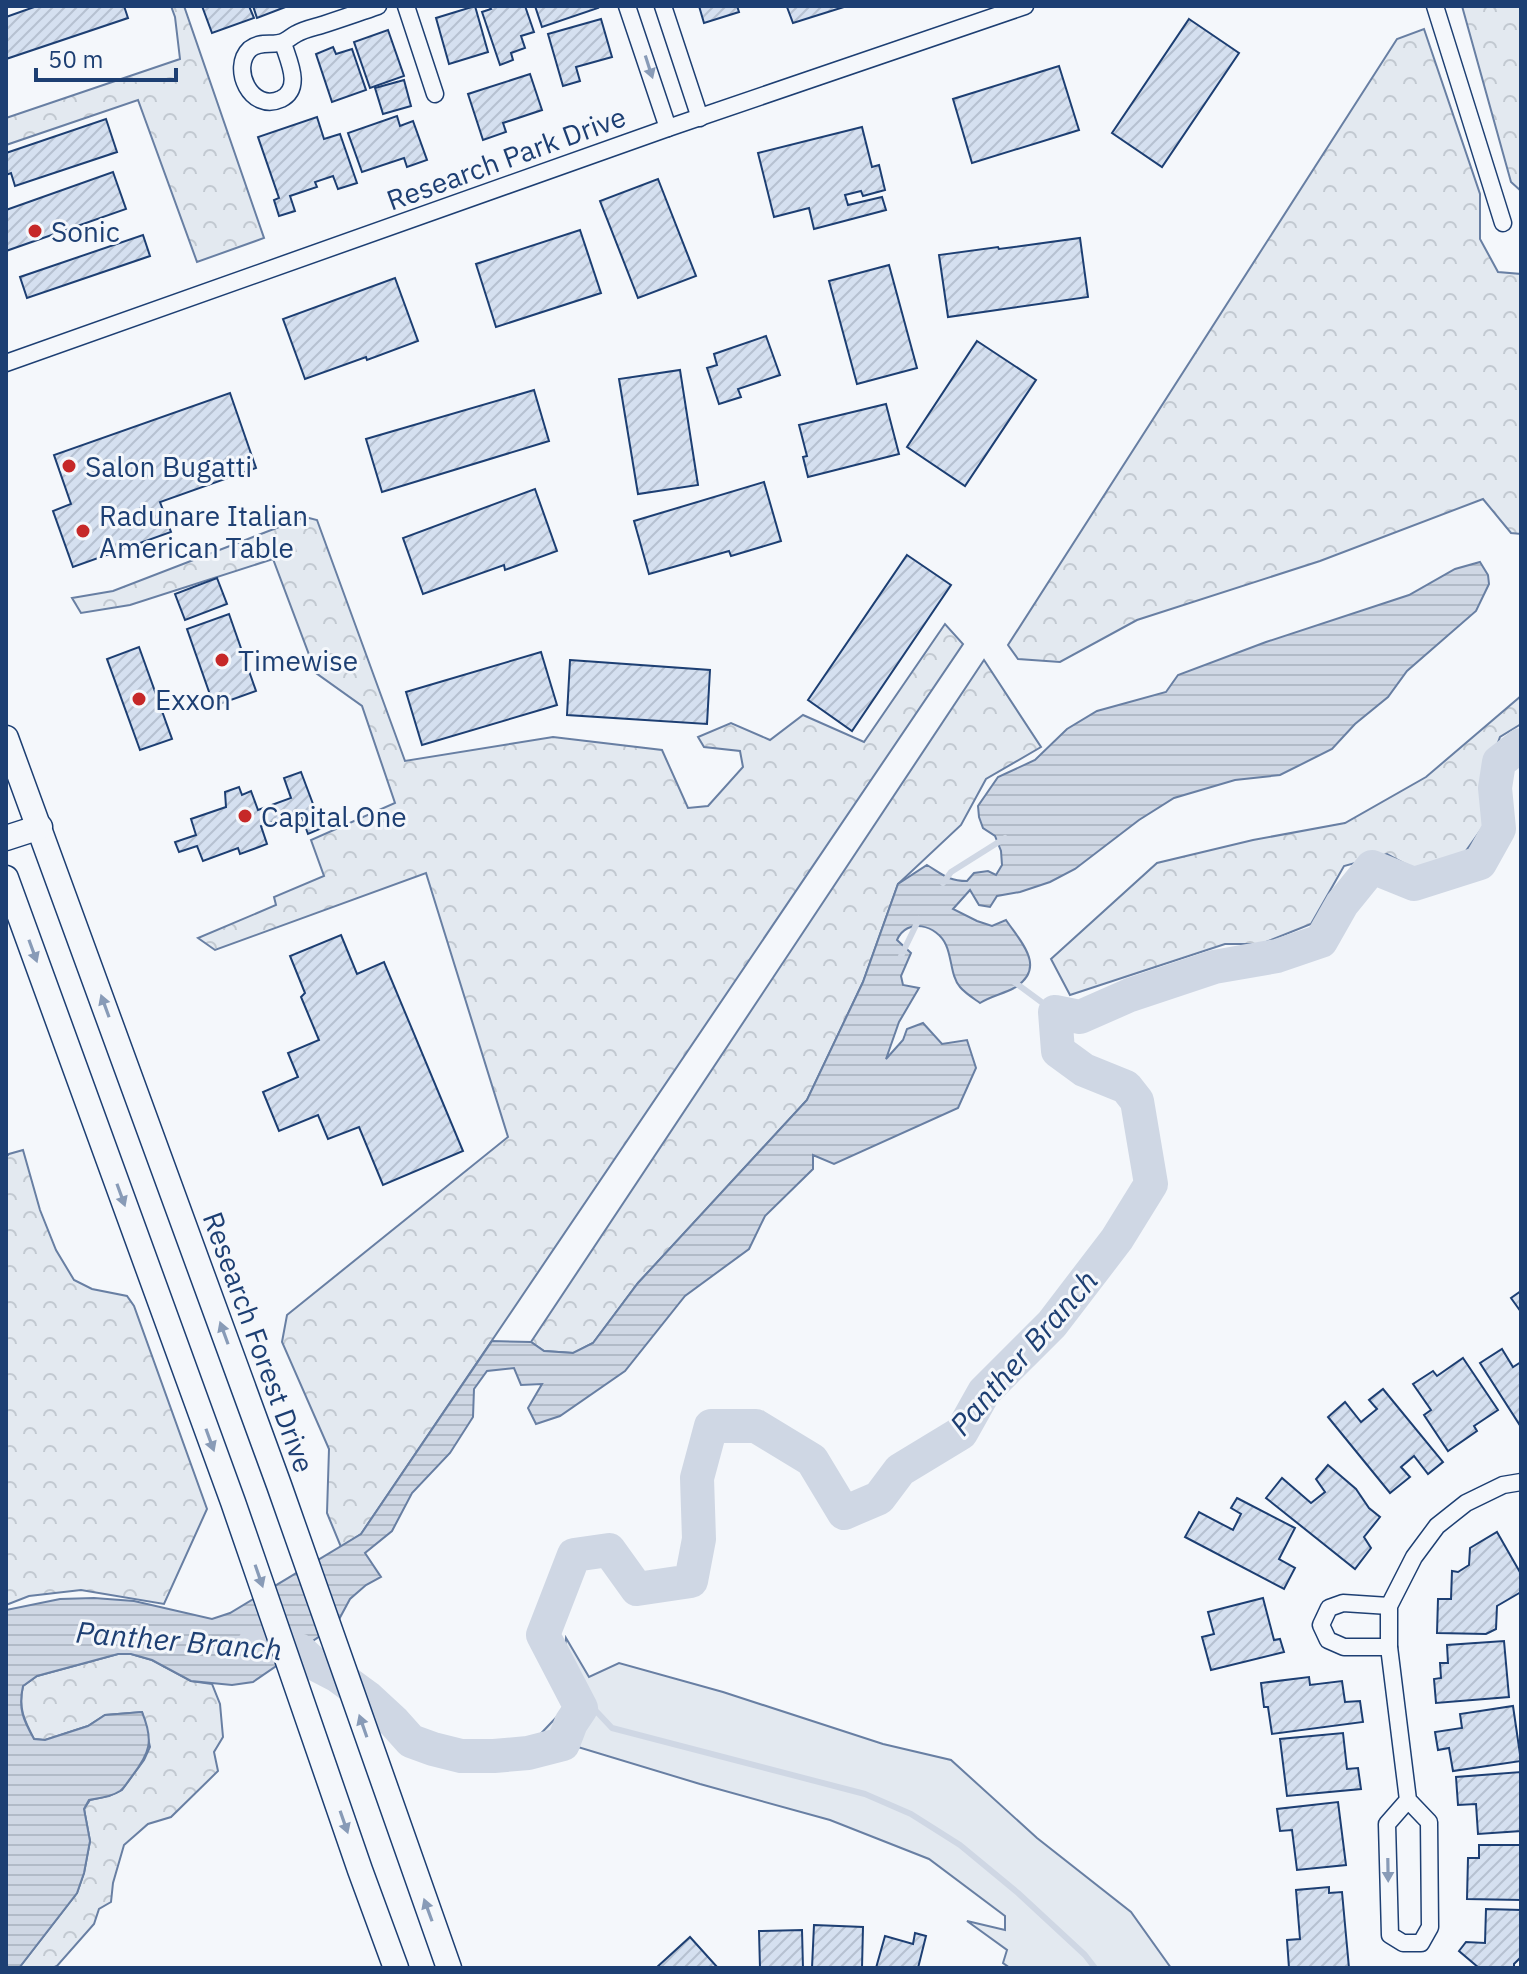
<svg xmlns="http://www.w3.org/2000/svg" width="1527" height="1974" font-family="'IBM Plex Sans',sans-serif">
  <style>
    .green { fill: #e3e9f0; stroke: #687fa3; stroke-width: 2 }
    .forest { fill: url(#forest-crowns); stroke: #687fa3; stroke-width: 2 }
    .water { fill: url(#water-rules); stroke: #687fa3; stroke-width: 2 }
    .lines { fill: none; stroke-linecap: round; stroke-linejoin: round }
    .stream { stroke: #cfd7e4; stroke-width: 6 }
    .river { stroke: #cfd7e4; stroke-width: 34 }
    .building { fill: url(#building-hatch); stroke: #1d3f73; stroke-width: 2 }
    .street-casing { stroke: #1d3f73; stroke-width: 19 }
    .secondary-casing { stroke: #1d3f73; stroke-width: 27 }
    .street { stroke: #f4f7fb; stroke-width: 16 }
    .secondary { stroke: #f4f7fb; stroke-width: 24 }
    .oneway { fill: #889bb7 }
    .poi-dot { fill: #c62828; stroke: #f4f7fb; stroke-width: 3 }
    .labels { text-anchor: middle; dominant-baseline: central; stroke-width: 6; stroke-linejoin: round; paint-order: stroke }
    .street-label { font-size: 28px; fill: #1d3f73; stroke: #f4f7fb }
    .poi-label { font-size: 28px; fill: #1d3f73; stroke: #f4f7fb; text-anchor: start }
    .water-label { font-size: 30px; font-style: italic; fill: #1d3f73; stroke: #f4f7fb }
  </style>
  <defs>
    <pattern id="forest-crowns" width="20" height="18" patternUnits="userSpaceOnUse" patternTransform="scale(2)"><rect width="20" height="18" fill="#e3e9f0"/><path d="M2 6a3 3 0 1 1 6 0M12 15a3 3 0 1 1 6 0" fill="none" stroke="#c2c9d1"/></pattern>
    <pattern id="water-rules" width="6" height="5" patternUnits="userSpaceOnUse" patternTransform="scale(2)"><rect width="6" height="5" fill="#cfd7e4"/><path d="M0 2.5h6" fill="none" stroke="#b1bac7"/></pattern>
    <pattern id="building-hatch" width="6" height="6" patternUnits="userSpaceOnUse" patternTransform="scale(2)"><rect width="6" height="6" fill="#d5e0f0"/><path d="M-1 1l2-2M0 6l6-6M5 7l2-2" fill="none" stroke="#b6c1d1"/></pattern>
  </defs>
  <rect width="100%" height="100%" fill="#f4f7fb"/>
  <path class="green" d="M566,1638L589,1677L619,1663L723,1692L883,1744L951,1760L1037,1838L1131,1912L1171,1968H1010L1003,1963L1007,1950L967,1921L1005,1930V1916L929,1859L830,1820L700,1784L578,1747L534,1755L530,1745L568,1705L549,1657L564,1658Z"/>
  <g class="forest">
    <path d="M171,6H184L264,238L197,262L138,100L6,145V118L180,59L175,17Z"/>
    <path d="M1462,6H1521V191L1511,182Z"/>
    <path d="M1424,29L1480,194V239L1498,272L1521,274V534L1511,533L1483,499L1320,561L1137,620L1060,662L1018,659L1008,645L1397,39Z"/>
    <path d="M305,517L317,520L405,761L553,737L662,750L688,808L708,806L743,767L740,751L704,747L698,737L731,723L770,740L803,715L864,742L945,624L963,644L361,1534L341,1547L327,1513L329,1449L282,1342L287,1315L508,1137L426,873L215,950L198,938L276,905L274,897L324,876L311,840L395,803L362,706L316,673L273,559L130,605L81,613L72,598L113,591Z"/>
    <path d="M984,660L1041,747L986,779L961,825L898,884L863,982L807,1100L638,1283L593,1343L574,1353L544,1351L531,1342Z"/>
    <path d="M1521,696V724L1500,737L1485,780V824L1458,862L1418,871L1387,854L1344,866L1311,924L1261,944H1225L1070,995L1051,959L1157,863L1253,840L1345,823L1426,777Z"/>
    <path d="M23,1150L40,1210L56,1250L74,1280L92,1289L127,1296L134,1306L207,1509L164,1604L81,1590L29,1596L6,1605V1157L9,1154Z"/>
    <path d="M118,1654H131L152,1660L191,1681L212,1684L220,1704L223,1737L214,1752L218,1771L171,1817L148,1824L124,1845L113,1883L111,1902L99,1909L94,1924L57,1966L52,1968H19L77,1893L84,1873L90,1841L84,1809L90,1800L109,1796L122,1790L144,1760L150,1747L142,1712L105,1715L88,1726L45,1740L34,1739C24,1720 18,1708 23,1686L37,1676Z"/>
  </g>
  <path class="water" d="M1480,562L1488,575L1489,584L1476,611L1407,671L1388,697L1355,724L1332,749L1280,775L1235,780L1174,798L1139,820L1075,869L1050,882L1020,892L997,896L990,907L979,905L970,890L953,909L977,921L992,926L1006,920C1020,941 1048,968 1014,988C1003,994 991,996 980,1003C973,998 965,993 960,987C951,977 952,958 946,945C937,925 907,917 897,940L911,953L901,976L903,985L919,988L899,1022L886,1059L903,1040L907,1029L923,1023L942,1044L967,1040L976,1068L958,1108L834,1164L813,1155V1169L765,1216L749,1249L685,1296L625,1371L560,1416L536,1424L528,1408L542,1384L521,1385L514,1368L487,1371L474,1389L473,1417L450,1453L412,1493L392,1531L365,1553L381,1577L366,1585L350,1599L336,1625L253,1682L232,1685L191,1681L152,1660L131,1654H118L37,1676L23,1686C18,1708 23,1720 34,1739L45,1740L88,1726L105,1715L142,1712C154,1741 150,1753 132,1776C128,1781 125,1787 120,1791C111,1797 100,1798 89,1800L84,1809L90,1841L84,1873L77,1893L19,1968H6V1610L60,1599L94,1598L134,1601L212,1619L230,1613L361,1534L492,1341L531,1342L544,1351L573,1353L593,1343L638,1283L807,1100L863,982L898,884L927,865C942,874 948,881 967,881L974,873L988,871L996,875L1002,865L1001,851L995,836L983,828L979,817L978,806L998,777L1035,760L1067,729L1097,711L1166,692L1178,675L1266,642L1409,595L1455,569Z"/>
  <g class="lines">
    <g class="stream">
      <path d="M943,883L951,872L1005,838"/>
      <path d="M901,956L919,919"/>
      <path d="M1013,981L1055,1012"/>
      <path d="M581,1708L596,1711L612,1728L865,1794L911,1814L960,1845L1018,1893L1085,1955L1095,1968"/>
    </g>
    <path class="river" d="M255,1643L299,1650L313,1663L338,1676L368,1698L394,1722L411,1741L433,1749L461,1756H494L528,1753L563,1744L571,1723L581,1708L543,1635L574,1555L609,1550L637,1589L691,1581L699,1539L697,1478L711,1426H756L812,1460L844,1513L879,1498L900,1470L961,1433L984,1392L1052,1324L1117,1239L1151,1184L1137,1101L1126,1087L1084,1070L1058,1051L1055,1012L1080,1017L1130,995L1214,967L1277,956L1321,941L1342,904L1372,867L1414,884L1480,863L1499,829L1495,788L1499,762L1521,745"/>
  </g>
  <g class="building">
    <path d="M37,6H124L128,18L6,59V17Z"/>
    <path d="M202,6H249L254,18L212,33Z"/>
    <path d="M253,6H288L257,18Z"/>
    <path d="M475,6L488,52L449,64L436,18Z"/>
    <path d="M489,6H525L534,32L521,36L525,48L511,53L513,60L500,65L482,12L491,9Z"/>
    <path d="M535,6H597L598,8L542,27Z"/>
    <path d="M699,6H737L739,12L704,23Z"/>
    <path d="M793,6H847L793,23L787,7Z"/>
    <path d="M601,19L612,57L576,67L580,81L563,86L548,34Z"/>
    <path d="M1189,19L1239,53L1162,167L1112,133Z"/>
    <path d="M388,30L404,76L370,88L354,42Z"/>
    <path d="M333,47L336,54L352,49L366,90L332,102L316,54Z"/>
    <path d="M1059,66L1079,130L972,163L953,99Z"/>
    <path d="M530,74L542,110L503,123L506,132L483,140L468,94Z"/>
    <path d="M404,80L411,106L383,114L375,88Z"/>
    <path d="M397,116L400,126L413,121L427,160L407,167L404,158L362,172L348,133Z"/>
    <path d="M317,117L324,139L340,134L357,183L338,189L333,176L315,182L317,187L290,196L295,211L279,216L274,200L279,198L258,137Z"/>
    <path d="M106,119L117,152L15,186L11,173L6,175V153Z"/>
    <path d="M862,127L872,167L879,165L885,190L863,196L861,191L845,195L848,205L882,197L886,210L814,229L809,208L774,217L758,153Z"/>
    <path d="M113,172L126,209L6,251V210Z"/>
    <path d="M658,179L696,276L638,298L600,201Z"/>
    <path d="M580,230L601,293L496,327L476,264Z"/>
    <path d="M143,235L150,256L27,298L20,277Z"/>
    <path d="M1080,238L1088,297L948,317L939,255L998,247L999,249Z"/>
    <path d="M889,265L917,368L857,384L829,281Z"/>
    <path d="M395,278L418,341L367,360L366,357L305,379L283,319Z"/>
    <path d="M766,336L780,375L738,389L741,397L719,404L707,368L717,365L714,354Z"/>
    <path d="M977,341L1036,380L965,486L907,447Z"/>
    <path d="M680,370L698,485L638,494L619,379Z"/>
    <path d="M534,390L549,441L382,492L366,439Z"/>
    <path d="M230,393L256,468L160,502L171,532L73,567L53,511L71,504L54,455Z"/>
    <path d="M886,404L899,454L808,477L803,457L807,456L799,425Z"/>
    <path d="M764,482L781,541L731,556L729,551L649,574L634,521Z"/>
    <path d="M535,489L557,551L505,570L504,565L423,594L403,538Z"/>
    <path d="M907,555L951,585L852,731L808,700Z"/>
    <path d="M217,578L227,604L185,620L175,594Z"/>
    <path d="M229,614L256,691L214,706L187,629Z"/>
    <path d="M139,647L172,739L140,750L107,659Z"/>
    <path d="M541,652L557,705L422,745L406,692Z"/>
    <path d="M570,660L710,670L707,724L567,715Z"/>
    <path d="M301,772L322,828L308,834L300,812L261,826L267,844L240,854L238,848L203,861L197,846L179,852L175,842L196,835L191,819L226,807L225,792L239,787L242,795L251,791L258,810L291,798L284,778Z"/>
    <path d="M341,935L357,974L384,962L463,1151L383,1185L359,1127L328,1139L318,1115L279,1131L263,1092L298,1077L288,1053L319,1040L301,997L305,993L290,956Z"/>
    <path d="M1521,1291V1312L1511,1298Z"/>
    <path d="M1502,1349L1513,1367L1521,1362V1427L1480,1363Z"/>
    <path d="M1463,1358L1498,1410L1474,1426L1477,1431L1448,1451L1424,1415L1431,1410L1413,1384L1433,1371L1437,1376Z"/>
    <path d="M1383,1389L1443,1462L1428,1474L1414,1456L1401,1467L1410,1477L1390,1493L1328,1417L1345,1402L1361,1422L1377,1409L1369,1400Z"/>
    <path d="M1328,1465L1356,1489L1369,1508L1380,1517L1364,1537L1371,1548L1355,1569L1266,1498L1282,1478L1311,1503L1325,1492L1316,1479Z"/>
    <path d="M1237,1498L1295,1528L1279,1559L1295,1568L1284,1589L1185,1537L1199,1512L1233,1530L1241,1514L1231,1508Z"/>
    <path d="M1497,1532L1521,1574V1592L1497,1606L1496,1629L1486,1634L1437,1633L1438,1599H1451L1452,1571L1458,1572L1469,1565L1470,1548Z"/>
    <path d="M1263,1598L1274,1640L1280,1639L1284,1652L1211,1670L1202,1637L1214,1634L1208,1612Z"/>
    <path d="M1504,1641L1509,1697L1436,1703L1434,1679L1441,1678L1440,1663H1448L1447,1645Z"/>
    <path d="M1309,1677L1310,1685L1342,1681L1345,1702L1360,1701L1363,1722L1272,1734L1268,1707H1264L1261,1683Z"/>
    <path d="M1513,1706L1521,1761L1453,1771L1449,1748L1438,1750L1435,1732L1462,1728L1460,1714Z"/>
    <path d="M1343,1733L1347,1769L1358,1768L1361,1789L1287,1796L1280,1739Z"/>
    <path d="M1521,1772V1831L1478,1834L1476,1804L1458,1805L1456,1777Z"/>
    <path d="M1338,1802L1346,1865L1297,1870L1292,1830L1280,1831L1277,1809Z"/>
    <path d="M1479,1845H1521V1900L1467,1899L1468,1858H1479Z"/>
    <path d="M1329,1887V1893L1342,1892L1349,1968H1289L1287,1940L1300,1939L1296,1890Z"/>
    <path d="M1486,1909L1521,1910V1957L1514,1964V1968H1479L1459,1951L1466,1942L1485,1943Z"/>
    <path d="M814,1925L863,1927L862,1968H812Z"/>
    <path d="M802,1930L803,1968H760L759,1931Z"/>
    <path d="M915,1933L926,1936L918,1968H876L885,1936L913,1944Z"/>
    <path d="M690,1937L718,1968H656Z"/>
  </g>
  <g class="lines">
    <g class="street-casing">
      <g id="street">
        <path d="M406,6L435,94"/>
        <path d="M627,6L668,128"/>
        <path d="M663,6L700,118"/>
        <path d="M1435,6L1503,223"/>
        <path d="M283,43C288,60 303,88 281,99C251,113 230,68 250,49C261,40 274,47 285,41C289,39 292,36 296,34C304,29 316,27 325,24C343,18 361,12 378,6"/>
        <path d="M6,363L668,128L1025,6"/>
        <path d="M1389,1606L1343,1603L1329,1608L1321,1625L1328,1640L1344,1647H1389"/>
        <path d="M1408,1800L1387,1824L1390,1935L1403,1943H1421L1430,1927L1429,1822L1408,1800L1389,1647V1606L1414,1557L1437,1526L1466,1503L1503,1485L1521,1482"/>
      </g>
    </g>
    <g class="secondary-casing">
      <g id="secondary">
        <path d="M6,738L279,1485L449,1968"/>
        <path d="M6,838L40,827"/>
        <path d="M6,878L233,1502L360,1870L396,1968"/>
      </g>
    </g>
    <use href="#street" class="street"/>
    <use href="#secondary" class="secondary"/>
  </g>
  <defs><path id="oneway-solid" d="M-6-.8H1V-3.2L6.5 0L1 3.2V.8H-6Z" transform="scale(2)"/></defs>
  <g class="oneway">
    <use href="#oneway-solid" transform="translate(649 67) rotate(72)"/>
    <use href="#oneway-solid" transform="translate(33 951) rotate(70)"/>
    <use href="#oneway-solid" transform="translate(105 1006) rotate(-110)"/>
    <use href="#oneway-solid" transform="translate(121 1195) rotate(70)"/>
    <use href="#oneway-solid" transform="translate(224 1333) rotate(-110)"/>
    <use href="#oneway-solid" transform="translate(210 1440) rotate(70)"/>
    <use href="#oneway-solid" transform="translate(259 1576) rotate(71)"/>
    <use href="#oneway-solid" transform="translate(363 1726) rotate(-109)"/>
    <use href="#oneway-solid" transform="translate(344 1822) rotate(71)"/>
    <use href="#oneway-solid" transform="translate(1388 1870) rotate(89)"/>
    <use href="#oneway-solid" transform="translate(428 1910) rotate(-110)"/>
  </g>
  <g class="poi-dot">
    <circle cx="35" cy="231" r="8"/>
    <circle cx="69" cy="466" r="8"/>
    <circle cx="83" cy="531" r="8"/>
    <circle cx="222" cy="660" r="8"/>
    <circle cx="139" cy="699" r="8"/>
    <circle cx="245" cy="816" r="8"/>
  </g>
  <g class="labels">
    <g class="street-label">
      <text transform="translate(506 158) rotate(-20)">Research Park Drive</text>
      <text transform="translate(259 1342) rotate(70)">Research Forest Drive</text>
    </g>
    <g class="poi-label">
      <text x="51" y="231">Sonic</text>
      <text x="85" y="466">Salon Bugatti</text>
      <text x="99" y="515">Radunare Italian<tspan x="99" dy="32">American Table</tspan></text>
      <text x="238" y="660">Timewise</text>
      <text x="155" y="699">Exxon</text>
      <text x="261" y="816">Capital One</text>
    </g>
    <g class="water-label">
      <text transform="translate(1023 1352) rotate(-49)">Panther Branch</text>
      <text transform="translate(179 1640) rotate(5)">Panther Branch</text>
    </g>
  </g>
  <rect width="1527" height="1974" fill="none" stroke="#1d3f73" stroke-width="16"/>
  <path d="M36 68v12h140v-12" fill="none" stroke="#1d3f73" stroke-width="4"/>
  <text x="48" y="68" font-size="24" fill="#1d3f73" stroke="#f4f7fb" stroke-width="6" paint-order="stroke">50 m</text>
</svg>
